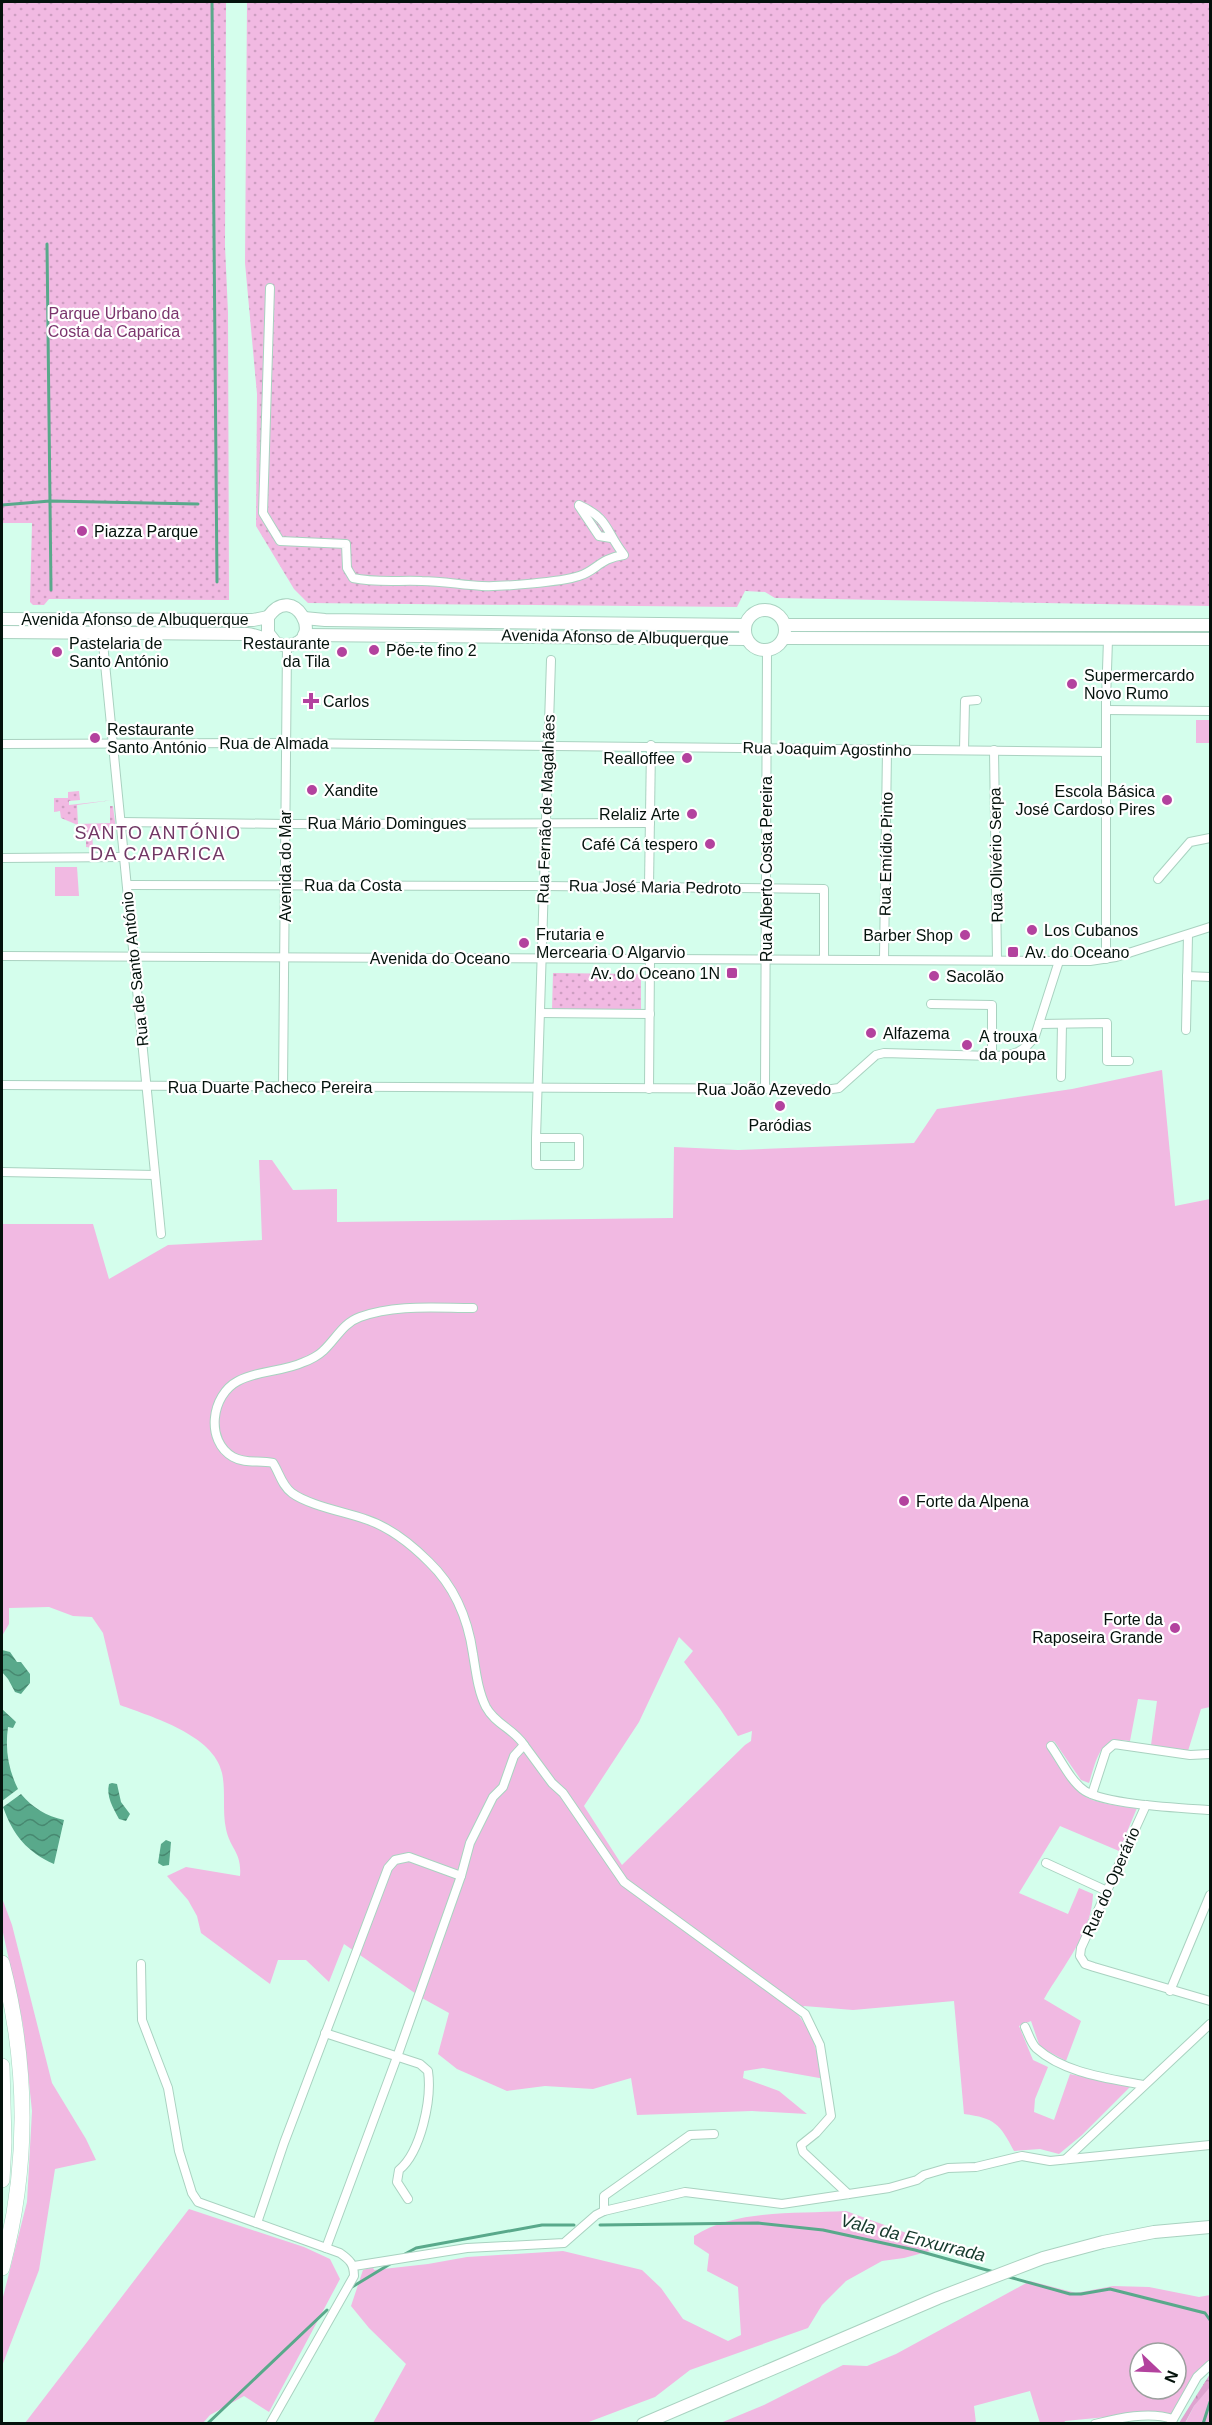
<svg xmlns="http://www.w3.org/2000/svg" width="1212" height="2425" font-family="Arial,sans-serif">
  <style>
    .grass { fill: #f1b9e2; fill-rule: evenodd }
    .forest { fill: url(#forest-crowns) }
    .park { fill: url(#park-dots) }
    .water { fill: url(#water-waves) }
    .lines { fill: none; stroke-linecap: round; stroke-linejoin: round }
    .stream { stroke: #59a98b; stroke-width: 3 }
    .street-casing { stroke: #a9d2c0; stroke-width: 10 }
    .secondary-casing { stroke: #a9d2c0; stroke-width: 14 }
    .primary-casing { stroke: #a9d2c0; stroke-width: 14 }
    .highway-casing { stroke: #a9d2c0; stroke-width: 16 }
    .street { stroke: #fff; stroke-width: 8 }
    .secondary { stroke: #fff; stroke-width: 12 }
    .primary { stroke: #fff; stroke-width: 12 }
    .highway { stroke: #fff; stroke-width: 15 }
    .poi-dot { fill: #b3429e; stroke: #fff; stroke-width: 2 }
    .labels { text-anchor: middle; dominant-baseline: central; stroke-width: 4.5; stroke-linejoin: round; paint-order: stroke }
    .park-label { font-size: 16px; fill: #7b356d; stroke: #fff }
    .poi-label { font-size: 16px; fill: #04120c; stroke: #fff; text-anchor: start }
    .street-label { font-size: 16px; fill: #04120c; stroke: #fff }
    .neighbourhood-label { font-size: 18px; letter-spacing: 1.5px; fill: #713865; stroke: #fff }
    .water-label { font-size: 18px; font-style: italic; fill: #14392b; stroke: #fff }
  </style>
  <defs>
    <pattern id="forest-crowns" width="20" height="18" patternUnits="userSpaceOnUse" patternTransform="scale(1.5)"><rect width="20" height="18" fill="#dfa3d0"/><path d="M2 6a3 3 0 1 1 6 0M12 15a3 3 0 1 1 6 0" fill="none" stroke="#be8bb1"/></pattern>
    <pattern id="park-dots" width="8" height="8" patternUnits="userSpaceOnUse" patternTransform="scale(1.5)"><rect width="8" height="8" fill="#f1b9e2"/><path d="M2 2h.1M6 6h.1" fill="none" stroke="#cd9ec1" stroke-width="1.8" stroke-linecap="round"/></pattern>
    <pattern id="water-waves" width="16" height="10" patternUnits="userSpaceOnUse" patternTransform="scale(1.5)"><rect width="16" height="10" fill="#59a98b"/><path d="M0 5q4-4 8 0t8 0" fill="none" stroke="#478870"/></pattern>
  </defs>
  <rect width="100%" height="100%" fill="#d4feec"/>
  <g class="grass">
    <rect x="1196" y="720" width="14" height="23"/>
    <path d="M55,867H77L79,896H55Z"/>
    <path d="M1162,1070L1175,1206L1210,1199V1707L1201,1709L1188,1751L1151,1745L1157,1701L1138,1699L1130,1741C1099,1736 1097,1759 1089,1783L1081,1780L1054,1741L1047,1748C1057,1764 1068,1782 1082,1794C1093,1804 1122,1806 1137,1808L1119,1851L1060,1826L1019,1893L1068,1914L1079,1888L1093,1894C1092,1933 1063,1966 1044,1999L1081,2021L1066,2061L1040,2047L1031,2021L1019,2026L1033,2060L1048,2067L1035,2099L1034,2112L1054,2120L1070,2074L1130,2087L1082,2135L1059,2154L1040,2149L1014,2151C1000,2124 995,2118 964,2114L954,2001L853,2010L804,2006L798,2014L811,2034L825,2079L763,2068L744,2071L743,2078L779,2091L807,2114L752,2111L637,2115L631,2078L593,2089L545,2086L507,2091L457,2069L438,2054L449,2013L422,1998L344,1944L329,1982L306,1960H278L270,1984L201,1933L197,1916L188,1900L167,1876L186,1867L240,1876C242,1852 230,1849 226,1829C222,1811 226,1791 222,1773C214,1735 152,1717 120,1705L103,1633L92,1617L73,1616L49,1607L9,1608V1624L2,1636V1224H93L109,1279L168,1245L262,1240L259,1160H272L293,1190L337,1189V1222L673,1218L674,1147L738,1150L914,1143L937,1109L1072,1089ZM679,1637L693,1651L684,1662L720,1709L738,1736L752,1731L751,1741L745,1745L622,1865L584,1806L639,1722Z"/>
    <path d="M2,1898L12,1925L52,2083L86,2139L96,2160L55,2169L39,2270L2,2366V2301L27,2202L32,2111L23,2025L2,1928Z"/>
    <path d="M189,2209L304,2247L330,2259L340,2279L269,2412L244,2396L210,2415L203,2423H25Z"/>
    <path d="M846,2211L945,2247L904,2258L882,2261L846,2281L822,2305L808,2328L690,2370L655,2397L586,2423H373L406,2364L369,2328L351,2306L363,2270L373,2267L374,2270L428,2264L467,2257L563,2251L642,2270L661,2288L683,2319L728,2341L741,2335L738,2287L707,2271L709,2254L694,2244V2236C736,2209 796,2214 846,2211Z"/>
    <path d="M1030,2281L1076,2293L1113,2286L1149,2287L1199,2297L1210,2295V2363L1199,2369L1171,2414L1148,2413L1065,2421L1064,2423H1040L1030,2391L974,2406L976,2423L718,2424L764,2405L843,2365L867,2366L896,2354ZM1140,2353H1176V2389H1140Z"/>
    <path d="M1209,2387H1210V2423L1185,2424L1194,2406Z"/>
  </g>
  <path class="forest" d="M1210,2374V2387L1194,2406L1185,2423H1179Z"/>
  <g class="park">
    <path d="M2,2H226L225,246L228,312L229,600L55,599H49L44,605H33L30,602L32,523H2Z"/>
    <path d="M247,2H1210V606L775,598L765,592L745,591L737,607L308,603L294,589L256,526L257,394L245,263Z"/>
    <path d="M79,791L80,800L69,801V805L113,800L77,805L78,824L110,823V806H113L116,830L92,831L93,848L86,847V831L80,830V826L61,818L60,811L54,812V798H68V792Z"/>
    <path d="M553,973L641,974V1011L552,1010Z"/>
  </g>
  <g class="water">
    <path d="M2,1650L10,1652L17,1662H21L30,1674V1683L21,1694L15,1692L8,1679L2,1672Z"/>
    <path d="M2,1709L16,1722L13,1728L8,1727C5,1749 8,1769 18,1789L2,1801Z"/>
    <path d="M112,1783L117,1784L121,1802L130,1814L126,1821L119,1819C113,1808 106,1796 109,1784Z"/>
    <path d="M21,1794C33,1808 46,1816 64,1820L54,1864C27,1852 13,1835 3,1807Z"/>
    <path d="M166,1840L171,1842L169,1865L163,1866L158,1863L161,1844Z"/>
  </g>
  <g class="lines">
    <g class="stream">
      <path d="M212,2L217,582"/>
      <path d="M47,244L51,590"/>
      <path d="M2,505L50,501L198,504"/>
      <path d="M600,2225L758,2223L823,2230L915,2250L994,2272"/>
      <path d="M405,2254L416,2248L542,2225H574"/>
      <path d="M1009,2277L1070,2294H1081L1110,2289L1205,2313L1210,2320"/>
      <path d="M352,2287L390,2264"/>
      <path d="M207,2424L327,2310"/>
      <path d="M1203,2424L1210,2402"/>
    </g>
    <g class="street-casing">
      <g id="street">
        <path d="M270,288L263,513L280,541L346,544L347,568L353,578C375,583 399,580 422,581C442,581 462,585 482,586C501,587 561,582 579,576C596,571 600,558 624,555C605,531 610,519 579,505"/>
        <path d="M579,506L599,536L611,538"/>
        <path d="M102,633L161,1234"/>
        <path d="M1106,710L1210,711"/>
        <path d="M2,744L286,743L1106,752"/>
        <path d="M964,750L965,701L977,700"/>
        <path d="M994,750L997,959"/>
        <path d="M121,822L286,824L650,823"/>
        <path d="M2,858L124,857"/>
        <path d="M1158,879L1190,842L1210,838"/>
        <path d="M127,885L544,886L824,889V959"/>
        <path d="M649,887L651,745"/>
        <path d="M2,956L1090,961L1116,957L1210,927"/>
        <path d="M884,958L887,750"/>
        <path d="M1106,959V701L1108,639"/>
        <path d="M1187,976L1210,977"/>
        <path d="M931,1004L992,1005V1056"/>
        <path d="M540,1013L650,1014"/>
        <path d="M1039,1024L1107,1023V1061H1129"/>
        <path d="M1186,1030L1188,935"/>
        <path d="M1061,1077L1062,1024"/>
        <path d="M2,1085L832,1089L839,1088L876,1055L884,1053L992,1056C1012,1056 1024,1053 1035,1036L1059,961"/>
        <path d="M283,1087L287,645"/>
        <path d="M765,1088L767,650"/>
        <path d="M649,1089L650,959"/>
        <path d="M536,1138H579V1165H536V1138L551,660"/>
        <path d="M2,1172L155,1175"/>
        <path d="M524,1745L552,1783L563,1793L624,1882L805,2014L820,2045L831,2116L816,2133L801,2145L803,2152L848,2194"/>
        <path d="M1051,1746C1061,1760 1071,1782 1085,1791C1107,1805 1183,1808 1210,1810"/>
        <path d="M1092,1794L1106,1751L1114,1744L1190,1755L1210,1754"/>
        <path d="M1146,1805L1081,1948L1080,1956L1085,1964L1094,1967L1210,2001"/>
        <path d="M1046,1863L1107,1891"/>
        <path d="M141,1964L142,2020L168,2088L179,2151L192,2193L198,2202L340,2253C350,2260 354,2264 354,2276L270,2424"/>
        <path d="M1170,1991L1210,1895"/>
        <path d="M1025,2027C1028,2033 1031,2043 1036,2048C1064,2073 1107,2078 1143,2085"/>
        <path d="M325,2033L420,2064L428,2071C432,2099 421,2152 399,2170L397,2182L408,2199"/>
        <path d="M1066,2159L1210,2024"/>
        <path d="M604,2211L685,2192L782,2204L889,2188L917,2180L924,2175L948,2168L976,2167L1022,2156L1050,2161L1210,2145"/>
        <path d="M257,2223L284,2143L388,1868L395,1860L409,1857L461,1876"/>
        <path d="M326,2248L397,2057L461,1876L470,1843L493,1797L503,1787L514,1756L524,1745C514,1729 495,1724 486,1707C478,1691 476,1672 473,1654C468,1619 454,1586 429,1562C410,1543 390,1527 365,1519C345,1512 308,1505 292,1493C282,1486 279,1472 273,1463C259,1460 245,1464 233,1457C205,1441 211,1395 238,1381C258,1370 283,1372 304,1362C310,1360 319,1355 323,1351C336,1339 343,1323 360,1317C395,1304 436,1308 473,1308"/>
        <path d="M354,2266L467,2248L564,2243L596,2215L604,2211V2196L690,2135L714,2134"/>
        <path d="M1171,2423L1197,2377L1210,2365"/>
        <path d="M1095,2424C1119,2418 1149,2411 1173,2419"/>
      </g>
    </g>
    <g class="secondary-casing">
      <path id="secondary" d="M643,2424L938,2298L1043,2258L1103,2242L1154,2232L1210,2227"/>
    </g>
    <g class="primary-casing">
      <g id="primary">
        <circle cx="765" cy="630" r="20"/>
        <path d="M304,618L325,620L745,625"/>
        <path d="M2,619L253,620L268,617"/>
        <path d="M785,625H1210"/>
        <path d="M2,632L247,634C262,635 276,647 289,645C326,641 294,580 268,617V633L275,642"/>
        <path d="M304,635L746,639"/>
        <path d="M784,638L1210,639"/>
      </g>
    </g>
    <g class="highway-casing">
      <g id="highway">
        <path d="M2,1963C28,2064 29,2168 2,2268"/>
        <path d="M2,2066L4,2142L2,2180"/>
      </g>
    </g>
    <use href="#street" class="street"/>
    <use href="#secondary" class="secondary"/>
    <use href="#primary" class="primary"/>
    <use href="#highway" class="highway"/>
  </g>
  <g class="poi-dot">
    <circle cx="82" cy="531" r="6"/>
    <circle cx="374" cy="650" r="6"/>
    <circle cx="57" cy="652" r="6"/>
    <circle cx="342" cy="652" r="6"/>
    <circle cx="1072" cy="684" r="6"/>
    <path d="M308 692h6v6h6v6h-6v6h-6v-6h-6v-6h6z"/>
    <circle cx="95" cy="738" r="6"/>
    <circle cx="687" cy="758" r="6"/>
    <circle cx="312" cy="790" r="6"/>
    <circle cx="1167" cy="800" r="6"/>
    <circle cx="692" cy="814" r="6"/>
    <circle cx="710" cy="844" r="6"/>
    <circle cx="1032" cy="930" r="6"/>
    <circle cx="965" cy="935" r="6"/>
    <circle cx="524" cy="943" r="6"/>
    <rect x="1007" y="946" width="12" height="12" rx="3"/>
    <rect x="726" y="967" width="12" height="12" rx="3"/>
    <circle cx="934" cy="976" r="6"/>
    <circle cx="871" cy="1033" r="6"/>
    <circle cx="967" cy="1045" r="6"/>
    <circle cx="780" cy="1106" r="6"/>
    <circle cx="904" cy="1501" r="6"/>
    <circle cx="1175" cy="1628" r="6"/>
  </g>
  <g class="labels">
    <g class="park-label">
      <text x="114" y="313">Parque Urbano da<tspan x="114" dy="18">Costa da Caparica</tspan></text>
    </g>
    <g class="poi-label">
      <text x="94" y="531">Piazza Parque</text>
      <text x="69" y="643">Pastelaria de<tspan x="69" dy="18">Santo António</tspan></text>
      <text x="330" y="643" text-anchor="end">Restaurante<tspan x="330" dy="18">da Tila</tspan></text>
      <text x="386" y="650">Põe-te fino 2</text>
      <text x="1084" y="675">Supermercardo<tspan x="1084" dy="18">Novo Rumo</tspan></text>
      <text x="323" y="701">Carlos</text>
      <text x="107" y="729">Restaurante<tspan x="107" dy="18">Santo António</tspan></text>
      <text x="675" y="758" text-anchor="end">Realloffee</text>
      <text x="324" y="790">Xandite</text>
      <text x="1155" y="791" text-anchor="end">Escola Básica<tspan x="1155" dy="18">José Cardoso Pires</tspan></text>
      <text x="680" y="814" text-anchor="end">Relaliz Arte</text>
      <text x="698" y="844" text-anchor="end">Café Cá tespero</text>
      <text x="1044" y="930">Los Cubanos</text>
      <text x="536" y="934">Frutaria e<tspan x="536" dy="18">Mercearia O Algarvio</tspan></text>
      <text x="953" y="935" text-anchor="end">Barber Shop</text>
      <text x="1025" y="952">Av. do Oceano</text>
      <text x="720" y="973" text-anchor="end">Av. do Oceano 1N</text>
      <text x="946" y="976">Sacolão</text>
      <text x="883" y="1033">Alfazema</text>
      <text x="979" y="1036">A trouxa<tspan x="979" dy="18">da poupa</tspan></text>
      <text x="780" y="1125" text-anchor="middle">Paródias</text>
      <text x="916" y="1501">Forte da Alpena</text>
      <text x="1163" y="1619" text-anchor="end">Forte da<tspan x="1163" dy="18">Raposeira Grande</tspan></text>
    </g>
    <g class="street-label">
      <text x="135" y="619">Avenida Afonso de Albuquerque</text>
      <text transform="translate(615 637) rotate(1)">Avenida Afonso de Albuquerque</text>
      <text x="274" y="743">Rua de Almada</text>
      <text transform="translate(827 749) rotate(1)">Rua Joaquim Agostinho</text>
      <text transform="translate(546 809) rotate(-88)">Rua Fernão de Magalhães</text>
      <text x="387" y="823">Rua Mário Domingues</text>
      <text transform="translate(886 854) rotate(-89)">Rua Emídio Pinto</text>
      <text transform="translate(996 855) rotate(-91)">Rua Olivério Serpa</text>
      <text transform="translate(285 866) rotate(-90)">Avenida do Mar</text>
      <text transform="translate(766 869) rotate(-90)">Rua Alberto Costa Pereira</text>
      <text x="353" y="885">Rua da Costa</text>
      <text transform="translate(655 887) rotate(1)">Rua José Maria Pedroto</text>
      <text x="440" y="958">Avenida do Oceano</text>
      <text transform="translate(135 969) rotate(-96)">Rua de Santo António</text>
      <text x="270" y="1087">Rua Duarte Pacheco Pereira</text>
      <text x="764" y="1089">Rua João Azevedo</text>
      <text transform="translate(1111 1882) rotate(-66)">Rua do Operário</text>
    </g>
    <g class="neighbourhood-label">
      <text x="158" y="833">SANTO ANTÓNIO<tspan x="158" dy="21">DA CAPARICA</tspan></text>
    </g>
    <g class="water-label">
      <text transform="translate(913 2238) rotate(14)">Vala da Enxurrada</text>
    </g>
  </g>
  <rect width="1212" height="2425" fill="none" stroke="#04120c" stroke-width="6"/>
  <g transform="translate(1158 2371) rotate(113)"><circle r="28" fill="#ffffff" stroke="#9ba09e" stroke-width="1.5"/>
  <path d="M0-4.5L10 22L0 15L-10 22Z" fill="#b3429e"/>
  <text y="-9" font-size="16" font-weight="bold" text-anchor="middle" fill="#04120c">N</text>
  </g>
</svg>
